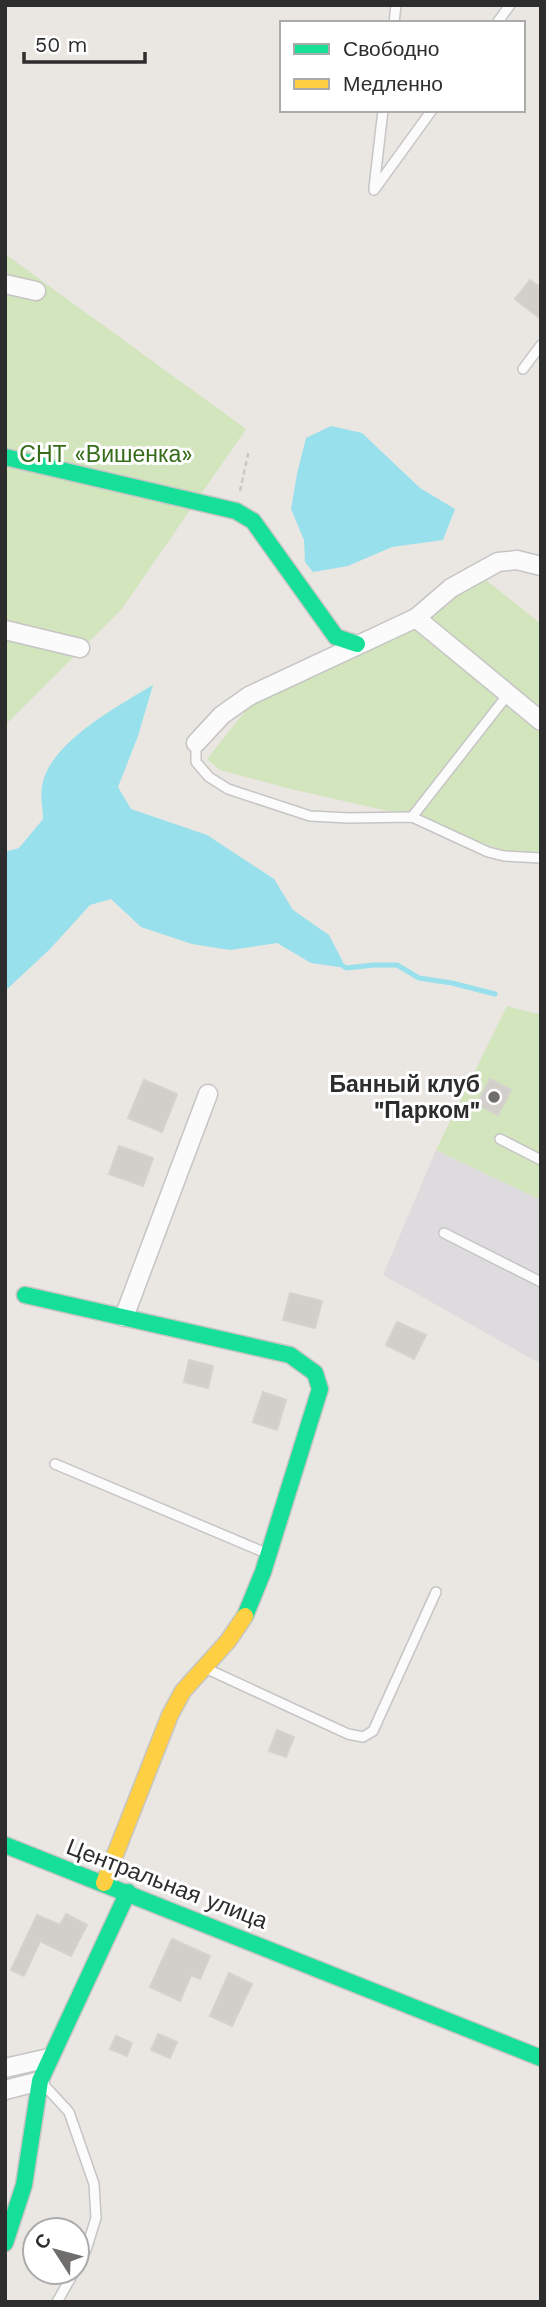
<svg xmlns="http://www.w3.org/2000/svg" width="546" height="2307" font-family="'Work Sans',sans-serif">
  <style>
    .industrial { fill: #dedbde }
    .green { fill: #d2e5bc }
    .water { fill: #97e0ec }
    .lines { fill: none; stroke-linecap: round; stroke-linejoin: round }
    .stream { stroke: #97e0ec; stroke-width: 5 }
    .building { fill: #d2cfcb; stroke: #d5d2ce; stroke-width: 2 }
    .lane-casing { stroke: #c6c5c5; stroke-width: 12 }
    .street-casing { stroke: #c6c5c5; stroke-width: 21 }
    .fast-casing { stroke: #c6c5c5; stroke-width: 19 }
    .slow-casing { stroke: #c6c5c5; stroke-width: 19 }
    .path { stroke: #c8c8c8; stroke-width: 2.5; stroke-dasharray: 5 3.5; stroke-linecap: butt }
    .lane { stroke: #fcfbfb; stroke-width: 9 }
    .street { stroke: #fcfbfb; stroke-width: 18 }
    .fast { stroke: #16e098; stroke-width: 16 }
    .slow { stroke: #ffcf43; stroke-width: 16 }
    .poi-dot { fill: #6f6e6c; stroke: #fff; stroke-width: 2.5 }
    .labels { text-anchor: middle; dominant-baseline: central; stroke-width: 6; stroke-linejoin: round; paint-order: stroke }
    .park-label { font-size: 23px; fill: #366c1a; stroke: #fff }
    .poi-label { font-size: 23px; font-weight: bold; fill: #2d2d2d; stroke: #fff; text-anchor: end }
    .street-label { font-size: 23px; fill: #2d2d2d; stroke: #fff }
  </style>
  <rect width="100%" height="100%" fill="#eae6e2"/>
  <path class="industrial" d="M436,1150L541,1200V1364L383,1275Z"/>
  <g class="green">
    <path d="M5,254L246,429L121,610L5,725Z"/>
    <path d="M476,572L541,624V861L512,854L414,817L291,789L220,770L207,759L251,704L343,659Z"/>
    <path d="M507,1006L537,1014L541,1013V1200L436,1150Z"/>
  </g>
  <g class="water">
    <path d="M331,426L362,433L420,488L455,509L443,540L392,547L348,566L313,572L305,562L304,540L291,509L297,474L306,438Z"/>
    <path d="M153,685L138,736L118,787L131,809L207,835L274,879L293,910L329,935L346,968L311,963L277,943L230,950L192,944L141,927L111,899L90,905L50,949L5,991V852L19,848L43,819C43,809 40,796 42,786C49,743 118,706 153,685Z"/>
  </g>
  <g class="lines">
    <path class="stream" d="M343,966L346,968L374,965H397L419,978L452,983L495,994"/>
  </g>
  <g class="building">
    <path d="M530,280L541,288V319L515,299Z"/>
    <path d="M490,1079L511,1090L498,1115L477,1104Z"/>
    <path d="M144,1080L177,1094L162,1132L128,1118Z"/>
    <path d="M119,1146L153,1158L143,1186L109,1174Z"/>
    <path d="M290,1293L322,1301L315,1328L283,1320Z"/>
    <path d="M397,1322L426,1335L414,1359L386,1345Z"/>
    <path d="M189,1360L213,1366L208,1388L184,1382Z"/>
    <path d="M263,1392L286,1400L277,1430L253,1422Z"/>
    <path d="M277,1730L294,1737L286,1757L269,1751Z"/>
    <path d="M66,1914L87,1925L71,1956L40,1941L24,1976L11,1970L37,1915L60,1925Z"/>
    <path d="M172,1939L210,1956L200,1979L191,1975L180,2001L150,1987Z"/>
    <path d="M229,1973L252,1984L232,2026L210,2016Z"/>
    <path d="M158,2034L177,2042L170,2058L151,2050Z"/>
    <path d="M116,2036L132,2043L127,2056L110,2049Z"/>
  </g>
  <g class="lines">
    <g class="lane-casing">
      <g id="lane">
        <path d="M394,23L396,5"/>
        <path d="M497,23L510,5"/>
        <path d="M374,188L383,110"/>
        <path d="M374,190L432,110"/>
        <path d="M523,369L541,345"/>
        <path d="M196,743V762L209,777L228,789L310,816L349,818L412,817L488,852L504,856L541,858"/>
        <path d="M412,817L509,693"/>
        <path d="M500,1139L541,1160"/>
        <path d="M444,1233L541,1282"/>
        <path d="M55,1464L266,1553"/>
        <path d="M205,1668L348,1734L363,1737L373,1731L436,1592"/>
        <path d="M44,2085L69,2112L94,2184L96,2218L86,2250L77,2266"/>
        <path d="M57,2302L74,2272"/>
      </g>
    </g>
    <g class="street-casing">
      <g id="street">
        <path d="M5,284L36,291"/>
        <path d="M416,618L541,721"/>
        <path d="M5,630L80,648"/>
        <path d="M196,743L222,715L249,696L416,618L451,588L498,562L517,560L541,566"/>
        <path d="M124,1317L208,1094"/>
        <path d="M5,2068L49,2058"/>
        <path d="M5,2090L40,2081"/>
      </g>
    </g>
    <g class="fast-casing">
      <g id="fast">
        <path d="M5,457L236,511L253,521L336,637L357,644"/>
        <path d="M25,1295L290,1355L315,1373L320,1389L263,1572L245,1616"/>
        <path d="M5,1845L541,2058"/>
        <path d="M5,2243L24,2185L40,2081L128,1892"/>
      </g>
    </g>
    <g class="slow-casing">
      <path id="slow" d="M104,1883L170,1715L183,1691L228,1641L245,1616"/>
    </g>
    <path class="path" d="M240,491L249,450"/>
    <use href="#lane" class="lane"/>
    <use href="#street" class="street"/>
    <use href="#fast" class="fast"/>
    <use href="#slow" class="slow"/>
  </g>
  <circle class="poi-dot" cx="494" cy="1097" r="7"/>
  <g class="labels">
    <g class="park-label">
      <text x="106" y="454">СНТ «Вишенка»</text>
    </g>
    <g class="poi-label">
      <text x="480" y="1084">Банный клуб<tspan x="480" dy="26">"Парком"</tspan></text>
    </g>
    <g class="street-label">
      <text transform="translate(167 1884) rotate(21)">Центральная улица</text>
    </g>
  </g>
  <rect width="546" height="2307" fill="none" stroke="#2d2d2d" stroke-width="14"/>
  <rect x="280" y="21" width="245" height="91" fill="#ffffff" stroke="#ababab" stroke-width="2"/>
  <rect x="294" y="44" width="35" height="10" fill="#16e098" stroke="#ababab" stroke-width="2"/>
  <text x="343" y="56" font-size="21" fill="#2d2d2d">Свободно</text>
  <rect x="294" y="79" width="35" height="10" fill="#ffcf43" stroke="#ababab" stroke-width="2"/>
  <text x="343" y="91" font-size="21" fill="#2d2d2d">Медленно</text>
  <g transform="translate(56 2251) rotate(306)"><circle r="33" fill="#ffffff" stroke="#ababab" stroke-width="2"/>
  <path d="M0-5L12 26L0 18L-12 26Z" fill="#6f6e6c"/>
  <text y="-10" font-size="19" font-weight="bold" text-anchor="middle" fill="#2d2d2d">С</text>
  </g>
  <path d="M24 52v10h121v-10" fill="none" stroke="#2d2d2d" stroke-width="3.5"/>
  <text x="35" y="52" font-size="21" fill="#2d2d2d" stroke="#ffffff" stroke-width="5" paint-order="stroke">50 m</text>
</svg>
